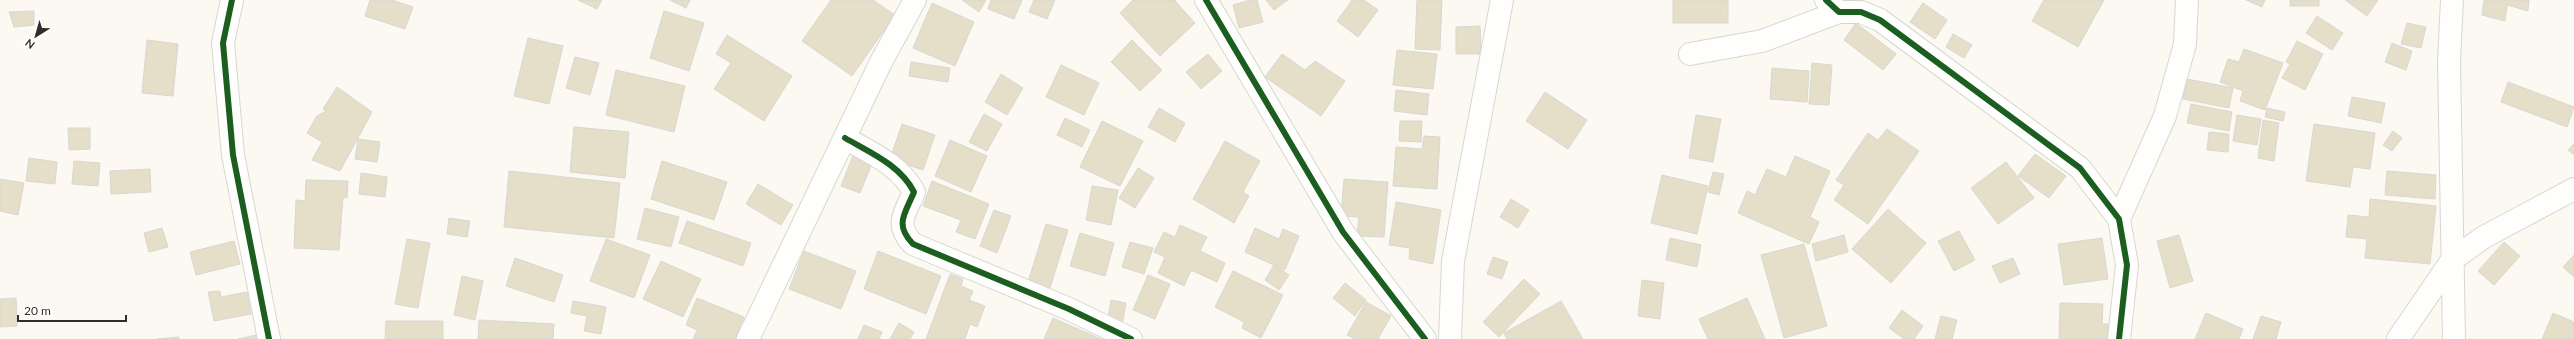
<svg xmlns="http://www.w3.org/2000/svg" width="2574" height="339" font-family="Lato,sans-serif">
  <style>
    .building { fill: #e5dfc9; stroke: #d8d7d1 }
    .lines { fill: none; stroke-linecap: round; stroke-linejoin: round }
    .street-casing { stroke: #d8d6d0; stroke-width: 24 }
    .street { stroke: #fefefd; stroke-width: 22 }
    .cycleway-casing { stroke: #fff; stroke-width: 8 }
    .cycleway { stroke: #1b5e20; stroke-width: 6 }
  </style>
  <rect width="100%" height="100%" fill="#fbf9f2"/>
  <g class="building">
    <path d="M370,0H392L413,7L405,29L365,16Z"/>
    <path d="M578,0H602L597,9Z"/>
    <path d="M670,0H690L686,8Z"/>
    <path d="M831,0H873L895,15L852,76L802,41Z"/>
    <path d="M962,0H986L979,12Z"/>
    <path d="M991,0H1022L1014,19L988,9Z"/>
    <path d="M1034,0H1055L1047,19L1029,12Z"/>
    <path d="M1133,0H1176L1175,1L1195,23L1160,56L1120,13Z"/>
    <path d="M1250,0H1257L1263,22L1239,28L1233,5Z"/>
    <path d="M1266,0H1288L1274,10Z"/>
    <path d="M1352,0H1364L1378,10L1358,37L1337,21Z"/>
    <path d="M1417,0H1442L1440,50L1415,49Z"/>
    <rect x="1673" y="0" width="55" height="23"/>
    <path d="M2044,0H2104L2078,47L2032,21Z"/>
    <path d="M2246,0H2265L2262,7Z"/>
    <rect x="2290" y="0" width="29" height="6"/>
    <path d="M2345,0H2378L2367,16Z"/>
    <path d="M2484,0H2529L2528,11L2507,5L2505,21L2482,15Z"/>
    <path d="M932,3L974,22L955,66L913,48Z"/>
    <path d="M1923,3L1947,20L1935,39L1910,22Z"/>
    <path d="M34,11V25L14,27L9,12Z"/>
    <path d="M664,11L704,23L689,71L650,58Z"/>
    <path d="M2317,16L2343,33L2332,50L2306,33Z"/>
    <path d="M1856,23L1896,54L1883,70L1844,40Z"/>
    <path d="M2407,23L2426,27L2421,48L2401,44Z"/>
    <path d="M1480,26L1481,54H1456V27Z"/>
    <path d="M1953,34L1972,45L1964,58L1946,47Z"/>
    <path d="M727,35L792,76L764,121L714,89L731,63L716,54Z"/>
    <path d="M528,38L563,46L549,104L514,96Z"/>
    <path d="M147,40L178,44L173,96L142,93Z"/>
    <path d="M1132,40L1162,70L1140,91L1111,62Z"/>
    <path d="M2297,41L2323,54L2305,90L2282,78L2290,64L2286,62Z"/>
    <path d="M2392,43L2412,51L2406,70L2385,62Z"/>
    <path d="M2244,49L2283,63L2265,110L2240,101L2243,91L2220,82L2228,59L2239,62Z"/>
    <path d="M1397,50L1437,54L1433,89L1393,85Z"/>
    <path d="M1208,54L1222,71L1201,89L1186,72Z"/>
    <path d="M1282,54L1305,70L1315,61L1345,81L1321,116L1265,77Z"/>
    <path d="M575,57L599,63L590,95L566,88Z"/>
    <path d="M911,62L950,68L948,82L909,76Z"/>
    <path d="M1812,63L1832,65L1829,105L1809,104Z"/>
    <path d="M1061,65L1099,83L1084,115L1046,97Z"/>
    <path d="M1772,68L1809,71L1807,102L1770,99Z"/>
    <path d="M616,70L685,86L674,132L606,115Z"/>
    <path d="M1001,74L1023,88L1007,115L985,102Z"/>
    <path d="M2187,79L2233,88L2229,108L2183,99Z"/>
    <path d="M2508,82L2574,107L2567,127L2501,102Z"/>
    <path d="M337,87L372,112L340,171L312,160L322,142L307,133L317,116L326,111L323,109Z"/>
    <path d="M1396,90L1429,94L1427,115L1394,111Z"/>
    <path d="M1545,92L1587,120L1568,149L1526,121Z"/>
    <path d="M2352,97L2385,103L2381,123L2348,116Z"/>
    <path d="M2191,104L2232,112L2229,131L2187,123Z"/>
    <path d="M1159,108L1185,123L1175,142L1148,127Z"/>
    <path d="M2267,108L2285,112L2283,121L2265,117Z"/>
    <path d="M984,114L1002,124L987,151L969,142Z"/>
    <path d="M1696,115L1721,119L1713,162L1689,158Z"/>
    <path d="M2237,115L2261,119L2257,145L2233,141Z"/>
    <path d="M1065,118L1090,130L1082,147L1057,135Z"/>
    <path d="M2263,120L2279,123L2274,161L2258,158Z"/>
    <path d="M1102,121L1143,141L1120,186L1080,167Z"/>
    <path d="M1400,121H1422L1421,142L1399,141Z"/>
    <path d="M902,124L935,135L923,170L890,159Z"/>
    <path d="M2314,124L2375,133L2370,169L2353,167L2350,187L2306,181Z"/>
    <path d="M574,127L629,132L625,178L570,172Z"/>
    <path d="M68,128H90V149L69,150Z"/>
    <path d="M1887,129L1919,151L1868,224L1834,200L1844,185L1836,180L1868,133L1878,140Z"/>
    <path d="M2393,131L2402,138L2392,151L2383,145Z"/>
    <path d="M2209,132L2229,134L2228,152L2207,150Z"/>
    <path d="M1424,136L1440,137L1437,189L1393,186L1396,147L1422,149Z"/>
    <path d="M358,139L380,142L377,162L355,159Z"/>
    <path d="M950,140L987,156L971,192L935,176Z"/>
    <path d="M1225,141L1260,161L1243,192L1249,196L1234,223L1193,199Z"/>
    <path d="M2574,144V155L2568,150Z"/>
    <path d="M854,153L873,161L860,193L841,186Z"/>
    <path d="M2035,154L2066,176L2049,198L2018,176Z"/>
    <path d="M1795,156L1830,171L1810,217L1819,222L1809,244L1738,213L1747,191L1755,195L1767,169L1786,177Z"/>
    <path d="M29,158L57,162L55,184L26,181Z"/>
    <path d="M74,161L100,163L98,186L72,184Z"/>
    <path d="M662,161L727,182L714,220L651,199Z"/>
    <path d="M2006,162L2034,198L1998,224L1971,188Z"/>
    <path d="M1138,168L1154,178L1135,208L1119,198Z"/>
    <path d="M150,169L151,192L111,194L110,171Z"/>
    <path d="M509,171L620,183L614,238L504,227Z"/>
    <path d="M2387,171L2436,175L2435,199L2385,195Z"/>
    <path d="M1713,172L1724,174L1719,195L1708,192Z"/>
    <path d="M361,173L387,177L385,197L359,194Z"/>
    <path d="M1662,175L1708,186L1697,234L1651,223Z"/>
    <path d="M0,179L24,183L18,215L0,211Z"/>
    <path d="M1344,179L1388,182L1384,237L1357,236L1359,217L1341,216Z"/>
    <path d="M306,180L348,181L347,198L343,197L339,250L294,248L296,200L305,201Z"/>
    <path d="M932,181L989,204L975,239L956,232L961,220L923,206Z"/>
    <path d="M758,184L793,205L781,225L746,204Z"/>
    <path d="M1092,186L1118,190L1111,225L1086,220Z"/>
    <path d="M1511,199L1529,210L1518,228L1500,217Z"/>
    <path d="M2370,199L2436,206L2430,264L2365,258L2367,239L2346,237L2348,215L2369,217Z"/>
    <path d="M1396,202L1441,210L1433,264L1409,259L1410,248L1389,245Z"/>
    <path d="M645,208L679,217L671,247L637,239Z"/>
    <path d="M1888,209L1926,243L1891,283L1852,249Z"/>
    <path d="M994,210L1011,216L997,253L980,246Z"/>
    <path d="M449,218L470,221L467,237L447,234Z"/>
    <path d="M687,221L751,243L743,266L679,243Z"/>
    <path d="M1046,224L1068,230L1050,288L1028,282Z"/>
    <path d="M1180,225L1207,237L1200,251L1225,263L1217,282L1191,270L1184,286L1158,273L1165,257L1154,252L1164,232L1175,237Z"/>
    <path d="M162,228L168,247L149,252L144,233Z"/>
    <path d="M1255,228L1279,239L1283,229L1299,236L1285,270L1245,252Z"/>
    <path d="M1959,231L1975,260L1954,271L1938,241Z"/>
    <path d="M1080,233L1114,243L1105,276L1070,266Z"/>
    <path d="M1844,235L1848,252L1816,261L1812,244Z"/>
    <path d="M2179,235L2193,281L2170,288L2157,241Z"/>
    <path d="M1670,238L1701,245L1697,267L1666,260Z"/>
    <path d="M2102,238L2108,279L2064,285L2058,244Z"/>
    <path d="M407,239L430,243L418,308L395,304Z"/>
    <path d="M606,239L650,255L634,298L590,281Z"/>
    <path d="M234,241L240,264L196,275L190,252Z"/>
    <path d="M1130,242L1153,248L1144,274L1122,267Z"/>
    <path d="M2504,242L2520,256L2494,285L2478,271Z"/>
    <path d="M1804,244L1827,326L1784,338L1761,255Z"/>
    <path d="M804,251L856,271L841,309L789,289Z"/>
    <path d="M878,251L941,276L926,314L864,289Z"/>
    <path d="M2574,255V277L2563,267Z"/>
    <path d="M1493,257L1508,262L1502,279L1487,274Z"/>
    <path d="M515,258L563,275L554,302L506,286Z"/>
    <path d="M2013,258L2020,274L2000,283L1992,266Z"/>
    <path d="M661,261L701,279L683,317L643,299Z"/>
    <path d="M1274,265L1289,275L1279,290L1265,280Z"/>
    <path d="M1233,271L1283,295L1261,338L1242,328L1244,322L1215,307Z"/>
    <path d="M950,274L963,279L961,286L973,291L969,300L985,306L977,327L970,324L965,339H926Z"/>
    <path d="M1148,275L1170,284L1155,319L1133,310Z"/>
    <path d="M462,276L483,281L475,320L454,315Z"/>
    <path d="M1524,279L1540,294L1499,337L1483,322Z"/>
    <path d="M1642,280L1664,283L1660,319L1638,316Z"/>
    <path d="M1345,283L1366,300L1355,316L1333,298Z"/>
    <path d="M220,291L221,297L247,292L251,314L214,321L208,292Z"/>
    <path d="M16,298L17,326L0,327V299Z"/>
    <path d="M697,298L744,317L735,339H693L697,330L686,325Z"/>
    <path d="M1747,298L1765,339H1708L1699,319Z"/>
    <path d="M1111,300L1126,303L1122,325L1107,323Z"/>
    <path d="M573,301L606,307L601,334L584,331L587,316L571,313Z"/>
    <path d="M1561,301L1583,339H1507L1504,333Z"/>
    <path d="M1366,302L1391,316L1378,339H1355L1347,335Z"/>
    <path d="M2060,303L2103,304L2102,324H2108L2107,339H2059Z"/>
    <path d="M1902,310L1923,326L1914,339H1904L1889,328Z"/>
    <path d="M2206,313L2243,329L2239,339H2195Z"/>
    <path d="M2553,313L2574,322V339H2542Z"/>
    <path d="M1941,316L1957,320L1952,339H1935Z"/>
    <path d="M2261,316L2281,322L2276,339H2253Z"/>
    <path d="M1053,318L1101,339H1044Z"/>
    <path d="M479,320L554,324L553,339H478Z"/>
    <path d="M386,321H443V339H385Z"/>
    <path d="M899,323L914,332L910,339H890Z"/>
    <path d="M864,325L882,332L879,339H858Z"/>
    <path d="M256,335L257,339H238Z"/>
    <path d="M179,337V339H157Z"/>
  </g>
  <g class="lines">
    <g class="street-casing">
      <g id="street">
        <path d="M232,0L223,43L233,155L269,339"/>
        <path d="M1206,0L1343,232L1425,339"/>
        <path d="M1826,0L1839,12H1861L1880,20L2080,168L2119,219L2127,265L2119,339"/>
        <path d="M2452,0L2449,61L2454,339"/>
        <path d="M1690,54L1762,41L1839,12"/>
        <path d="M845,138C871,153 900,165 914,192C905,214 894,224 913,244L1069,309L1131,339"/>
        <path d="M2119,219L2165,116L2185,44L2187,0"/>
        <path d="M748,339L881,62L915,0"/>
        <path d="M1450,339L1453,261L1502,0"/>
        <path d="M2398,339L2452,260L2484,237L2574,189"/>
      </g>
    </g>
    <use href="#street" class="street"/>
    <g class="cycleway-casing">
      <g id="cycleway">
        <path d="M232,0L223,43L233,155L269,339"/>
        <path d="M1206,0L1343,232L1425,339"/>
        <path d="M1826,0L1839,12H1861L1880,20L2080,168L2119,219L2127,265L2119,339"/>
        <path d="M845,138C871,153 900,165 914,192C905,214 894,224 913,244L1069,309L1131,339"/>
      </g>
    </g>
    <use href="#cycleway" class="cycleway"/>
  </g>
  <g transform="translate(36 36) rotate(217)" stroke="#ffffff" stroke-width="3" paint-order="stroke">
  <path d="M0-3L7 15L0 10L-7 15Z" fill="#2f2d27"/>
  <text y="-6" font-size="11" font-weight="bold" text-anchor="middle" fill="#2f2d27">N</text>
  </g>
  <path d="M18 315v6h108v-6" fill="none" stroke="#2f2d27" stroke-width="2"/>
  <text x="24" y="315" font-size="12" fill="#2f2d27" stroke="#ffffff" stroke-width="3" paint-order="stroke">20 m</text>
</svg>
